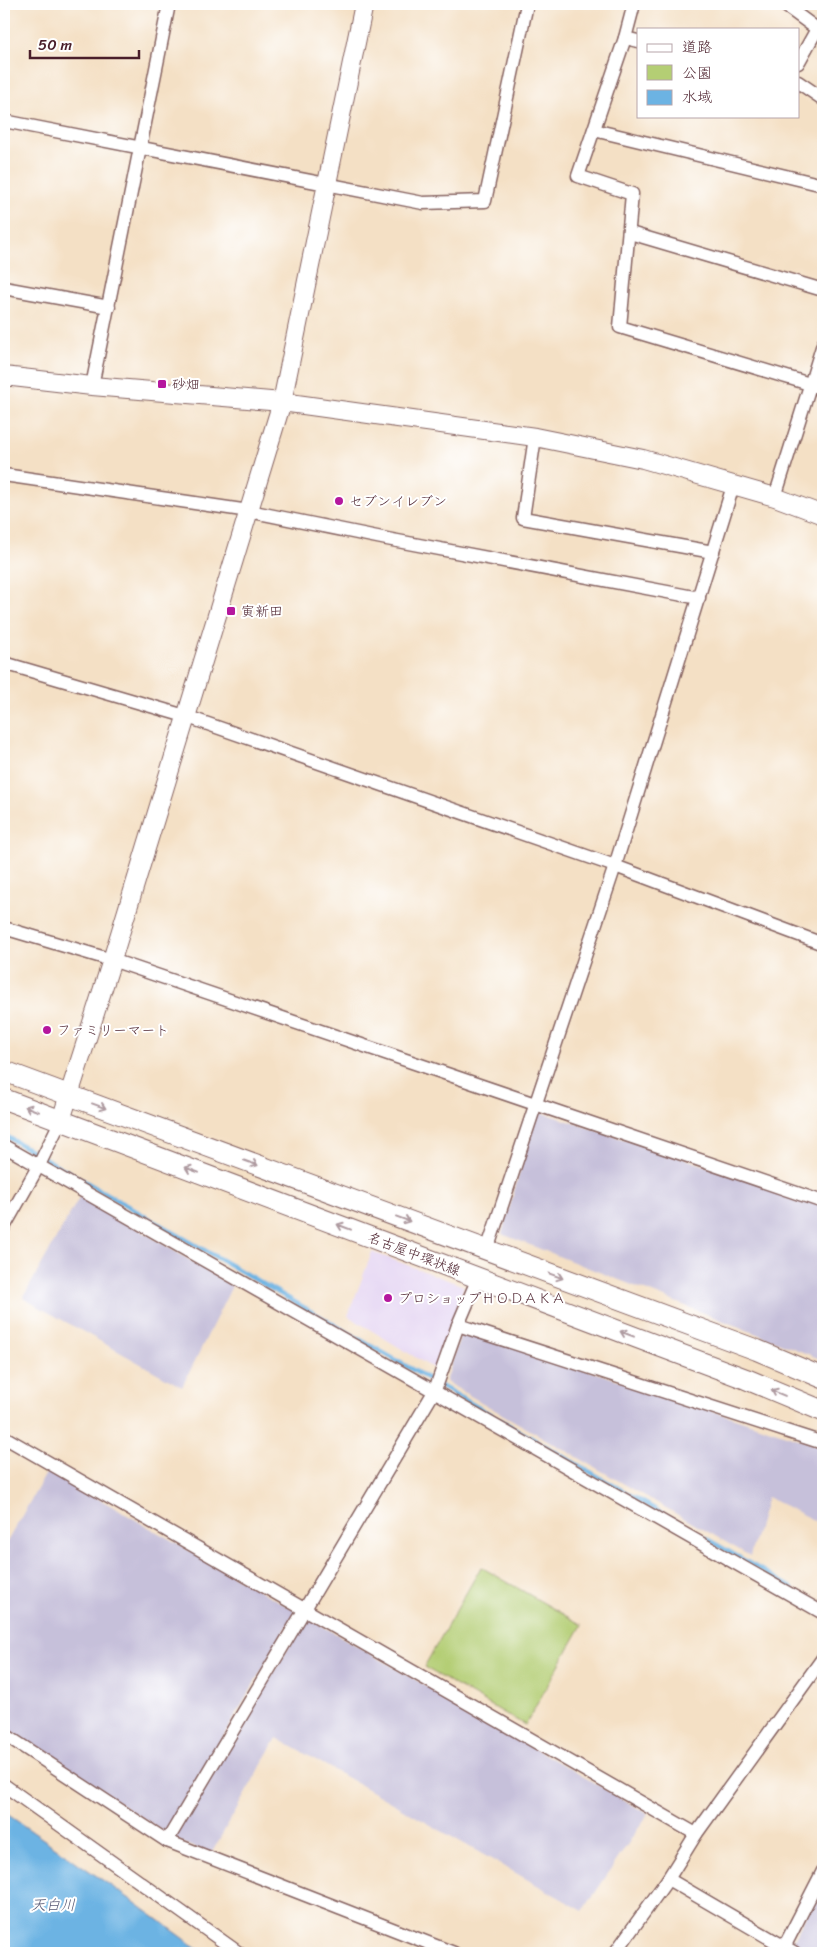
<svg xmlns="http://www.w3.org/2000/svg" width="827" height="1957" font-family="Sriracha,'Klee One',sans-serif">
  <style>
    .built { fill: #e3d3f2 }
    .industrial { fill: #c6c0da }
    .green { fill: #b4ce74; stroke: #7f7650 }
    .water { fill: #6cb3e3; stroke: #5b6987 }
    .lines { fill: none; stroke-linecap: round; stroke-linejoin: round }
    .stream { stroke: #6cb3e3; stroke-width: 4.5 }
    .street-casing { stroke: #866361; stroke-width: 15 }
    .secondary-casing { stroke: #866361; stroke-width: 20 }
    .primary-casing { stroke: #866361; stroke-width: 22 }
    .street { stroke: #fff; stroke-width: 12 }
    .secondary { stroke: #fff; stroke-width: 18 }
    .primary { stroke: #fff; stroke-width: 20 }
    .oneway { stroke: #ae9aa0 }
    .poi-dot { fill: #b5179e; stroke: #fff; stroke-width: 2 }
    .labels { text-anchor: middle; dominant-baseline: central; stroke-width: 4; stroke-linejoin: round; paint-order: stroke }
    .poi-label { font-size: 14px; fill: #4a1f2b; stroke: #fff; text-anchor: start }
    .street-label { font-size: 14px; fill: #4a1f2b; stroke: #fff }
    .water-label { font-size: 15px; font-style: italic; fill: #585a75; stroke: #fff }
  </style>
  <rect width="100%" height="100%" fill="#fff"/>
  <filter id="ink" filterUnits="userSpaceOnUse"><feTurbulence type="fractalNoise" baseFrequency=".02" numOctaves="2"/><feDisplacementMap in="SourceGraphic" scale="10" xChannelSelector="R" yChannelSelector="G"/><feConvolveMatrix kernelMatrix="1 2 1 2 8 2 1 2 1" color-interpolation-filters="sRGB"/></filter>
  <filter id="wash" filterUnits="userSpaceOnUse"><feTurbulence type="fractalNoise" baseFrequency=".0096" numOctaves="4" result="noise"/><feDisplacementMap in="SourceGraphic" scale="20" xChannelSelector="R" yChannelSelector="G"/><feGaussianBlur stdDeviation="1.12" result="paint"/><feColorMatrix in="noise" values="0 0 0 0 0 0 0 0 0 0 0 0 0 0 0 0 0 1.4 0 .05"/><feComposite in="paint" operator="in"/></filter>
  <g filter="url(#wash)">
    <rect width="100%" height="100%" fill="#f4e0c5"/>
    <path class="built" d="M372,1252L464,1286L436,1370L348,1316Z"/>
    <g class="industrial">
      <path d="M537,1111L823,1204V1360L502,1234Z"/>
      <path d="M81,1194L232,1286L182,1387L23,1298Z"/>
      <path d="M462,1329L823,1447V1525L767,1497L750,1556L446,1382Z"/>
      <path d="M48,1470L296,1611L167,1834L4,1727V1547Z"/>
      <path d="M307,1617L648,1814L583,1911L277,1738L211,1854L173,1839Z"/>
      <path d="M823,1882V1953H811L792,1943Z"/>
    </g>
    <path class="green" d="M481,1567L582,1625L525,1725L424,1667Z"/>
    <path class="water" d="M4,1812L130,1899L204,1953H4Z"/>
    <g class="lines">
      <path class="stream" d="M4,1135L792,1588"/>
    </g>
  </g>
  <g filter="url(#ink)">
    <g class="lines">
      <g class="street-casing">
        <g id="street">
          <path d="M634,4L625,38L578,176L632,194L620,327L823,388"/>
          <path d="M783,4L817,29L798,63"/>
          <path d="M625,38L638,41"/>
          <path d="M798,82L823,99"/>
          <path d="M4,121L423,203L485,201L527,4"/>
          <path d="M594,130L823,185"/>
          <path d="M630,233L823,290"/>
          <path d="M4,288L109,307"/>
          <path d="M92,386L169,4"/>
          <path d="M535,437L523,518L713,552"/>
          <path d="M4,475L249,511L387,539L699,598"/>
          <path d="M775,497L823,344"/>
          <path d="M4,663L185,716L615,866L823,944"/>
          <path d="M4,928L112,960L823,1202"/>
          <path d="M4,1146L823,1613"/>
          <path d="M4,1227L39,1165L61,1120"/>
          <path d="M487,1250L615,866L733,486"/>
          <path d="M458,1325L823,1443"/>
          <path d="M4,1437L696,1834"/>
          <path d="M4,1734L167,1841L454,1953"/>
          <path d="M4,1785L239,1953"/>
          <path d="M167,1841L435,1390L458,1325L478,1278"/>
          <path d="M668,1879L795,1953"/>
          <path d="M615,1953L668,1879L696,1834L823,1658"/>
          <path d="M781,1953L823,1871"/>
        </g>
      </g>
      <g class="secondary-casing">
        <g id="secondary">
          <path d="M4,376L92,386L282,402L535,437L643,459L775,497L823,515"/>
          <path d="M61,1120L112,960L282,402L364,4"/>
        </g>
      </g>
      <g class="primary-casing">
        <g id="primary">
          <path d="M4,1071L757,1350L823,1378"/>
          <path d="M4,1099L746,1379L823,1411"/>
        </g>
      </g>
      <use href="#street" class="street"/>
      <use href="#secondary" class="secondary"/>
      <use href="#primary" class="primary"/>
    </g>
    <defs><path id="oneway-shaft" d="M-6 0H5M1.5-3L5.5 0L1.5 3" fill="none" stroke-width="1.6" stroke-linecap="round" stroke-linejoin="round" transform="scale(1.25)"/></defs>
    <g class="oneway">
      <use href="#oneway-shaft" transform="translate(99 1106) rotate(20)"/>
      <use href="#oneway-shaft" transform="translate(32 1109) rotate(-159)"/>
      <use href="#oneway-shaft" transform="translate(251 1163) rotate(20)"/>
      <use href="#oneway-shaft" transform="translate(192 1170) rotate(-159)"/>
      <use href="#oneway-shaft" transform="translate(403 1219) rotate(20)"/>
      <use href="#oneway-shaft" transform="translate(344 1227) rotate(-159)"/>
      <use href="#oneway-shaft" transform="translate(556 1276) rotate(20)"/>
      <use href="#oneway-shaft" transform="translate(627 1334) rotate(-159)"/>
      <use href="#oneway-shaft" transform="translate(778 1393) rotate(-157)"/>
    </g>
  </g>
  <g class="poi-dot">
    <rect x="157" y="379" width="10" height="10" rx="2.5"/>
    <circle cx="339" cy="501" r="5"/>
    <rect x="226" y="606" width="10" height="10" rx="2.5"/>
    <circle cx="47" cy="1030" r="5"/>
    <circle cx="388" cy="1298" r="5"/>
  </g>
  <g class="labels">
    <g class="poi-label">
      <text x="172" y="384">砂畑</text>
      <text x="349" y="501">セブンイレブン</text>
      <text x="241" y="611">寅新田</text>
      <text x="57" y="1030">ファミリーマート</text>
      <text x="398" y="1298">プロショップＨＯＤＡＫＡ</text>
    </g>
    <g class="street-label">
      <text transform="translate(414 1254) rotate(21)">名古屋中環状線</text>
    </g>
    <g class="water-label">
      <text x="53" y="1905">天白川</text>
    </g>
  </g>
  <rect width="827" height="1957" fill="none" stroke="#fff" stroke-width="20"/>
  <rect x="637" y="28" width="162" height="90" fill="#ffffff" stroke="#b7a5aa"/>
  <rect x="647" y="44" width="25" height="8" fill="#ffffff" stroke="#b7a5aa"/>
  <text x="682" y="52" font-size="15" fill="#4a1f2b">道路</text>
  <rect x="647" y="65" width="25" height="15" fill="#b4ce74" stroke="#b7a5aa"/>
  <text x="682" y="78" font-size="15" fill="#4a1f2b">公園</text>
  <rect x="647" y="90" width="25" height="15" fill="#6cb3e3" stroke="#b7a5aa"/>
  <text x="682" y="102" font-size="15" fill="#4a1f2b">水域</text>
  <path d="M30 50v8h109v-8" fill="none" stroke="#4a1f2b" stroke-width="2.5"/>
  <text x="38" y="50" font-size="15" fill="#4a1f2b" stroke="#ffffff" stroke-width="4" paint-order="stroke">50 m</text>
</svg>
